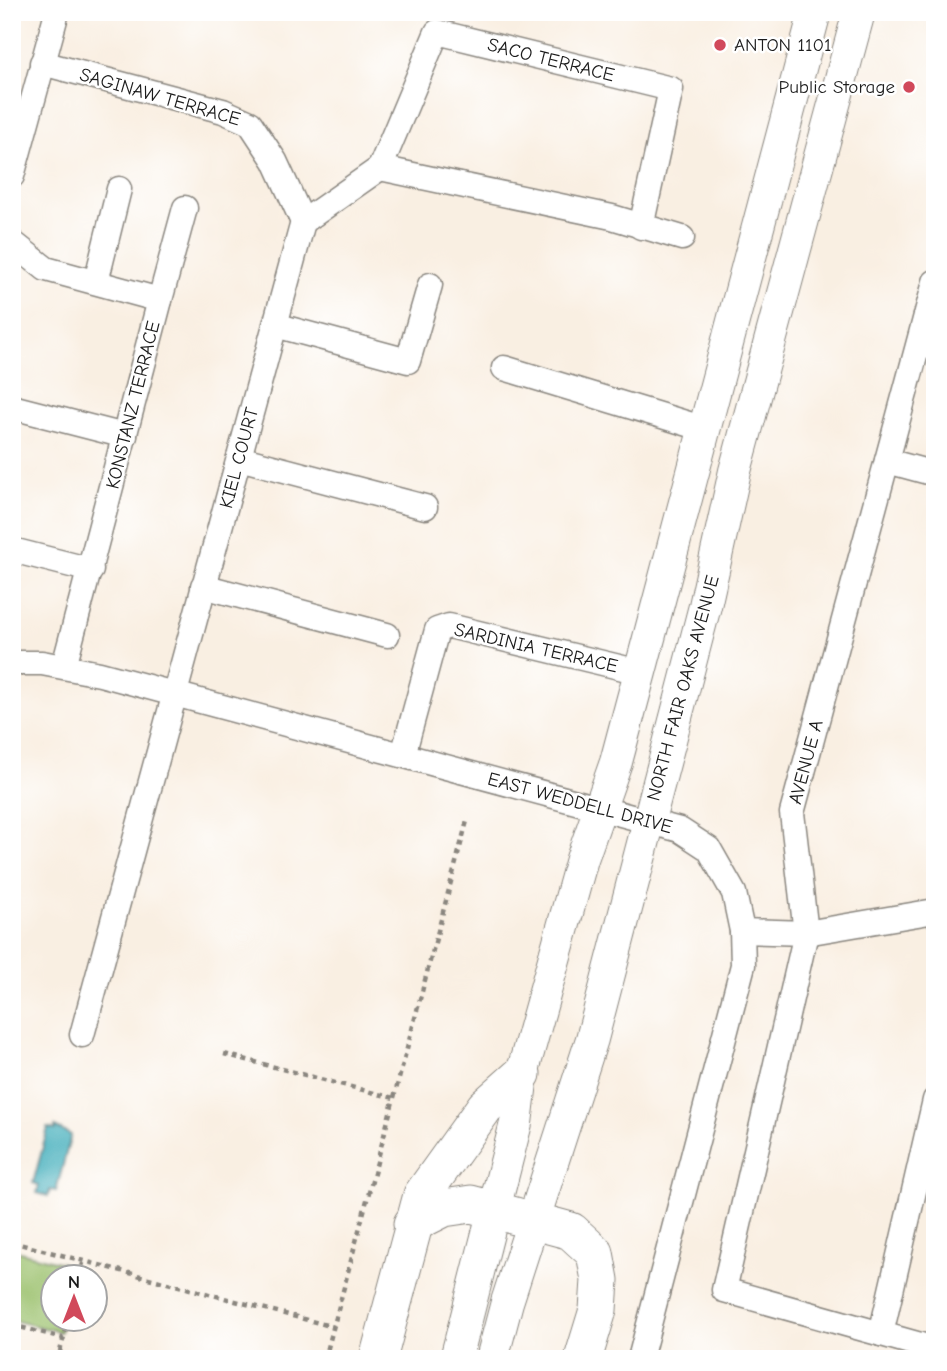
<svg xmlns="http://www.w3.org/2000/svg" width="947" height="1371" font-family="'Comic Neue',sans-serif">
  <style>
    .green { fill: #9ac06b; stroke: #5b6e44; stroke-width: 2 }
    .water { fill: #3baab8; stroke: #2c636a; stroke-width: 2 }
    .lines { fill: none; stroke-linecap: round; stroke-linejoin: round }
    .minor-casing { stroke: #8a867f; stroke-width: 27 }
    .major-casing { stroke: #8a867f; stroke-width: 34 }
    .highway-casing { stroke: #8a867f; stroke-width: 39 }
    .path { stroke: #8a867f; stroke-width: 4.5; stroke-dasharray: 5 5; stroke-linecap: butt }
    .minor { stroke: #fff; stroke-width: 24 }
    .major { stroke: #fff; stroke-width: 32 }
    .highway { stroke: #fff; stroke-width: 37 }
    .poi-dot { fill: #d1495b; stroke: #fff; stroke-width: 2.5 }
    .labels { text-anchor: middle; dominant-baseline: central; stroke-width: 5; stroke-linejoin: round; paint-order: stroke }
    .poi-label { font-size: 19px; fill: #1c1c1c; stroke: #fff; text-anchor: start }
    .street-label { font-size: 19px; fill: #1c1c1c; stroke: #fff }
  </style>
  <rect width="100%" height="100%" fill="#fff"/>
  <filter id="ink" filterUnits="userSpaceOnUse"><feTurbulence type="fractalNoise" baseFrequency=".0143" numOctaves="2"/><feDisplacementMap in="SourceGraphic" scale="14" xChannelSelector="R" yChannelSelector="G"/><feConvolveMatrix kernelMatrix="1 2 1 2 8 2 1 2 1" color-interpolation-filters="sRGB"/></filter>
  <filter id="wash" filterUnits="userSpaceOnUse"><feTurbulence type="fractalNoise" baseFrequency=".00686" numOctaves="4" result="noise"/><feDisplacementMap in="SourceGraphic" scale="28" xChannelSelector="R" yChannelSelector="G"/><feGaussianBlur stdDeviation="1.57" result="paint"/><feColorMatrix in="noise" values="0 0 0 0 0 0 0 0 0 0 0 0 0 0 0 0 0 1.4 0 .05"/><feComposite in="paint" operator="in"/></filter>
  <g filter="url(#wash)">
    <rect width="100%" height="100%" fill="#f9efe2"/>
    <path class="green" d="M12,1250L77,1267L75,1276H52V1318L63,1319L60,1332L12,1320Z"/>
    <path class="water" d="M55,1127L71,1135L56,1191L50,1190L48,1196L37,1193L39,1185L33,1183L48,1128L55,1130Z"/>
  </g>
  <g filter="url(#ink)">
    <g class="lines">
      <g class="minor-casing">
        <g id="minor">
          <path d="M42,63L223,111L250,123L275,161L303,222"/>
          <path d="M380,168L612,217L682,238"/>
          <path d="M12,176L57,12"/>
          <path d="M303,222L380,168L437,32L671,89L641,227"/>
          <path d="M12,242L46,269L160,300L64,666"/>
          <path d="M96,282L119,189"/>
          <path d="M935,282L792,813L806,933L724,1290L935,1349"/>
          <path d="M160,300L185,208"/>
          <path d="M275,325L408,361L430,285"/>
          <path d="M504,368L705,429"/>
          <path d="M12,407L125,436"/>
          <path d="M239,458L425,507"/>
          <path d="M887,461L935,474"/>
          <path d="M12,550L91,570"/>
          <path d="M203,586L387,635"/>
          <path d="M12,663H42L100,674L680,830L709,849L734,893L742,931L743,965L640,1359"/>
          <path d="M403,755L437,630L449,626L640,672"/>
          <path d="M742,931L806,933L935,911"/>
          <path d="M82,1035L303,222"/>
          <path d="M881,1334L935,1100"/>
        </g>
      </g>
      <g class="major-casing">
        <g id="major">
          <path d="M456,1359L516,1123L522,1074L582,859L616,762L640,672L815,12"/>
          <path d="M492,1359L507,1302L592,1039L705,606L735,471L859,12"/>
        </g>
      </g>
      <g class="highway-casing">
        <g id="highway">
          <path d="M412,1224L444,1208L471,1204L571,1231L595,1253L600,1280L598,1310L583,1359"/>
          <path d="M378,1359L422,1195L485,1107L522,1074"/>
        </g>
      </g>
      <g class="path">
        <path d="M224,1054L394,1098"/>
        <path d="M12,1242L334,1327"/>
        <path d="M80,1276L83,1263"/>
        <path d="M69,1318L59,1355L71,1359"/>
        <path d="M12,1325L63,1338"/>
        <path d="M325,1359L467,821"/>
      </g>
      <use href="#minor" class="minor"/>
      <use href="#major" class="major"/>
      <use href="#highway" class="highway"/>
    </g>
  </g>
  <g class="poi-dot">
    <circle cx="720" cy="45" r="7"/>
    <circle cx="909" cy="87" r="7"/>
  </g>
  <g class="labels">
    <g class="poi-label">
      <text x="734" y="45">ANTON 1101</text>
      <text x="895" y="87" text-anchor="end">Public Storage</text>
    </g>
    <g class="street-label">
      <text transform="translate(551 60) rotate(14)">SACO TERRACE</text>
      <text transform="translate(160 97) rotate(16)">SAGINAW TERRACE</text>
      <text transform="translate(133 405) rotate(-76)">KONSTANZ TERRACE</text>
      <text transform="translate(239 458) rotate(-75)">KIEL COURT</text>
      <text transform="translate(536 648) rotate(13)">SARDINIA TERRACE</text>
      <text transform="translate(683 688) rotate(-75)">NORTH FAIR OAKS AVENUE</text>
      <text transform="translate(806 762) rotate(-75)">AVENUE A</text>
      <text transform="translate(580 803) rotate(15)">EAST WEDDELL DRIVE</text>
    </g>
  </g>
  <rect width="947" height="1371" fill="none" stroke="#fff" stroke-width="42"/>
  <g transform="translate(74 1298)"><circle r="33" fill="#ffffff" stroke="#a4a4a4" stroke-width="2"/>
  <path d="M0-5L12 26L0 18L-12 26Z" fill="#d1495b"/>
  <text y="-10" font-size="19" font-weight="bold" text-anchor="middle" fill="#1c1c1c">N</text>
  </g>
</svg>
